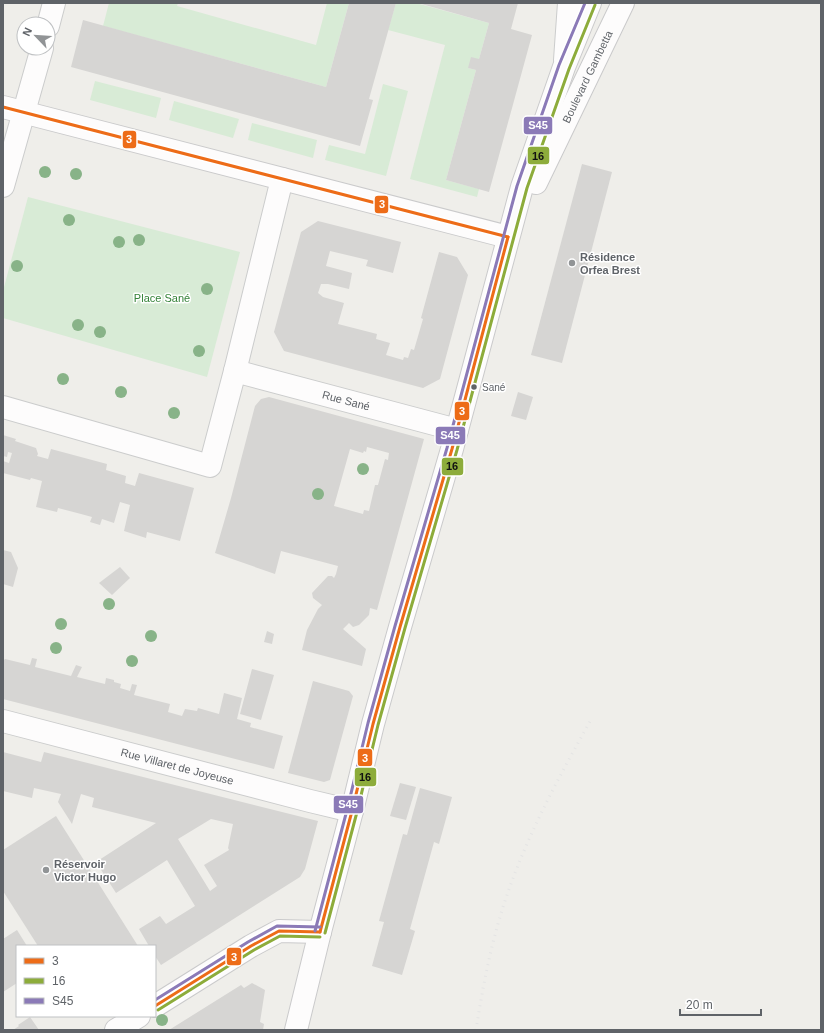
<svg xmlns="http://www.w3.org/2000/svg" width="824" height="1033" font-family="Helvetica,sans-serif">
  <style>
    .green { fill: #d8ebd6 }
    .building { fill: #d6d5d3; fill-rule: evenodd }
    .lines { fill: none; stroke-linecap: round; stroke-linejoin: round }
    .street-casing { stroke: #cbcccc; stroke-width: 24 }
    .secondary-casing { stroke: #cacacb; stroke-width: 24 }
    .street { stroke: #fdfcfc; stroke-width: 22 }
    .secondary { stroke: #fdfcfc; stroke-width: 22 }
    .rail { stroke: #e4e4e4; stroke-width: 3; stroke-dasharray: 1 5; stroke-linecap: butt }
    .bus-1-casing { stroke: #fff; stroke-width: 6 }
    .bus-2-casing { stroke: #fff; stroke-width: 6 }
    .bus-3-casing { stroke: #fff; stroke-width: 6 }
    .bus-1 { stroke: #ed6c18; stroke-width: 3 }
    .bus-2 { stroke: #8dac3b; stroke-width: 3 }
    .bus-3 { stroke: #8b7ab7; stroke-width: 3 }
    .tree { fill: #88b388 }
    .poi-dot { fill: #919496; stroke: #fff; stroke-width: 1.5 }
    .bus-dot { fill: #5f6368; stroke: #fff; stroke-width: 1.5 }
    .labels { text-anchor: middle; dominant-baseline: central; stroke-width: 3; stroke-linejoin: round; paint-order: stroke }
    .bus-label { font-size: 10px; fill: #5f6368; stroke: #fff; text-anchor: start }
    .street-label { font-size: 11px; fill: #5f6368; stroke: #fff }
    .poi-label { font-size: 11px; font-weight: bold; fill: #5f6368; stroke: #fff; text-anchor: start }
    .park-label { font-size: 11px; fill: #348238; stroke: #fff }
    .line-badge { stroke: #fff; stroke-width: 1.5 }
    .badge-label { font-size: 11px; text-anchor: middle; font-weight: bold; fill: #fff }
    .pale-badge-label { font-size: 11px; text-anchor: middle; font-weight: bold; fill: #111 }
  </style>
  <rect width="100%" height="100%" fill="#efeeea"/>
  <g class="green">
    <path d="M109,3H178L177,6L316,45L327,3H349L326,87L103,26Z"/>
    <path d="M396,3H416L489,23L479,59L468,68L476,70L446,180L479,189L477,197L410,179L445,45L388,30Z"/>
    <path d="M95,81L161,98L156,118L90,100Z"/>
    <path d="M383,84L408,91L386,176L325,160L329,145L365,154Z"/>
    <path d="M174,101L239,119L233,138L169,120Z"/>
    <path d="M252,123L317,140L313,158L248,140Z"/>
    <path d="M28,197L240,252L207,377L3,318V291Z"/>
  </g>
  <g class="building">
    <path d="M349,3H396L369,99L373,100L360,146L71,67L83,20L326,87Z"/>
    <path d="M418,3H518L511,29L532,35L489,192L446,180L476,70L468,68L471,57L479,59L489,23Z"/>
    <path d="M582,164L612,172L562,363L531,355Z"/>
    <path d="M318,221L401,242L393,273L366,266L368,260L330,251L326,266L352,273L349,289L328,284H321L318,293L323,297L344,303L338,324L377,334L376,339L390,343L386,355L403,360L404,357L408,358L411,349L414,350L423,319L421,318L439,252L457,257L468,275L440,379L423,388L284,351L274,332L301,232Z"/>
    <path d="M518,392L533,397L526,420L511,416Z"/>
    <path d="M269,397L424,439L377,610L370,608L369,615L359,625L353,627L349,623L343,629L366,649L362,666L302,650L307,630L318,609L322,605L313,598L312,593L328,576H332L334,578L336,574L338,566L281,551L275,574L215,553L231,498L255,406L261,399ZM367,447L389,453L388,460L385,459L378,485H375L369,511L364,510L363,514L334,506L350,449L363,453L364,451L366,452Z"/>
    <path d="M3,435L16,439L15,441L36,448L38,454L37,456L48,459L51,449L107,464L106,470L126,476L125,483L135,486L139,473L194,488L180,541L147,532L146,538L124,531L130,505L120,502L114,523L102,519L100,525L90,522L92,517L81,514L58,508L57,512L36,507L42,481L31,478L30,480L3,473V461L9,463L12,453L8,452L7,457L3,456Z"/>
    <path d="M3,550L11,552L18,568L13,587L3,584Z"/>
    <path d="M120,567L130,578L112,595L99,583Z"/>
    <path d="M267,631L274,634L272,644L264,642Z"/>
    <path d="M32,658L37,659L35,667L71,676L76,665L82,667L77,677L105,684L106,678L114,680V682L121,684L120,688L130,691L132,684L137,685L134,695L170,704L168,712L182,716L185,709L197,711L198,708L219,714L224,693L242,698L237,719L251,723L250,727L283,736L274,769L3,699V661L5,659L30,665Z"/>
    <path d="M252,669L274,675L261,720L240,714Z"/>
    <path d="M313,681L349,691L353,696L330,780L324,782L288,773Z"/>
    <path d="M3,752L41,762L44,752L318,821L305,869L300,877L161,965L155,956V946H149L139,929L160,916L166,924L195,906L167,860L116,893L96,862L156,823L92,807L94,798L81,794L72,824L58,802L61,794L34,788L32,798L3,791ZM211,819L233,824L228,848L229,850L204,865L217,886L210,891L178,839Z"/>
    <path d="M400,783L416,787L406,820L390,816Z"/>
    <path d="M420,788L452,797L439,844L434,842L410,929L415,931L402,975L372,966L384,922L379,921L403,834L407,835Z"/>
    <path d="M56,816L138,946H38L3,891V850Z"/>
    <path d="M17,930L27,946H17V983L3,992V939Z"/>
    <path d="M252,983L265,990L260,1022L264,1024L263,1030H169L241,985L244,988Z"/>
    <path d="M30,1017L39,1030H13L19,1026L18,1025Z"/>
  </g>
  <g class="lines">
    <g class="street-casing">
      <g id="street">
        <path d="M48,26L54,3"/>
        <path d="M565,60L569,3"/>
        <path d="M3,186L42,48"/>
        <path id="s1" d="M235,371L457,430"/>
        <path d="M3,407L210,466L235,371L282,179"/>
        <path id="s2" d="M3,721L310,801L352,811"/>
      </g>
    </g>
    <g class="secondary-casing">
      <g id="secondary">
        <path d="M3,107L508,237"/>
        <path id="s3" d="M536,183L623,3"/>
        <path d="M155,1006L251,946L279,931L320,932"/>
        <path d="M116,1030L139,1016"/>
        <path d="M296,1030L320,932L352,811L373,724L400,627L452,449L522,187L564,67L590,3"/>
      </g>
    </g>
    <use href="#street" class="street"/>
    <use href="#secondary" class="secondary"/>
    <path class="rail" d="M476,1030C482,992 489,954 500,917C521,846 556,782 592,718"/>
    <g class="bus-1-casing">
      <g id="bus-1">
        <path d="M3,107L508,237"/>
        <path d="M320,932L352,811L373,724L400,627L452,449L508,237"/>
        <path d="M155,1006L251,946L279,931L320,932"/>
      </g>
    </g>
    <g class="bus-2-casing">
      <g id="bus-2">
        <path d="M325,933L357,812L378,725L405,628L457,450L527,188L569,69L595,5"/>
        <path d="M158,1010L254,950L280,936L320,937"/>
      </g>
    </g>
    <g class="bus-3-casing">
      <g id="bus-3">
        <path d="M315,931L347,810L368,723L395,626L447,448L517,186L559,65L585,3"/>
        <path d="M155,1000L248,942L277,926L320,927"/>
      </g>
    </g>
    <use href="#bus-1" class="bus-1"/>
    <use href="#bus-2" class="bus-2"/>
    <use href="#bus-3" class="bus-3"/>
  </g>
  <g class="tree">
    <circle cx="45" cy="172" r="6"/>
    <circle cx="76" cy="174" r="6"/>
    <circle cx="69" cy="220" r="6"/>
    <circle cx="139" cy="240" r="6"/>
    <circle cx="119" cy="242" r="6"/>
    <circle cx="17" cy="266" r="6"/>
    <circle cx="207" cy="289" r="6"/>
    <circle cx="78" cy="325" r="6"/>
    <circle cx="100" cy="332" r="6"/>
    <circle cx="199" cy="351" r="6"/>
    <circle cx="63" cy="379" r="6"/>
    <circle cx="121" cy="392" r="6"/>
    <circle cx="174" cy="413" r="6"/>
    <circle cx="363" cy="469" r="6"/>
    <circle cx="318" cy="494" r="6"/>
    <circle cx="109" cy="604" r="6"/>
    <circle cx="61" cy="624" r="6"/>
    <circle cx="151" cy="636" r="6"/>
    <circle cx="56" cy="648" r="6"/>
    <circle cx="132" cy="661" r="6"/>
    <circle cx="162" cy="1020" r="6"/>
  </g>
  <g class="poi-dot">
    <circle cx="572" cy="263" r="4"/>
    <circle cx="46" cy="870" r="4"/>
  </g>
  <circle class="bus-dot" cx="474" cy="387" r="3.5"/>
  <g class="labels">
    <g class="bus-label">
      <text x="482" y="387">Sané</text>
    </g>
    <g class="street-label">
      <text stroke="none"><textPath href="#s3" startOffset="118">Boulevard Gambetta</textPath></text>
      <text stroke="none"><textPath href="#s1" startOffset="115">Rue Sané</textPath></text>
      <text stroke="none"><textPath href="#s2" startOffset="180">Rue Villaret de Joyeuse</textPath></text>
    </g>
    <g class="poi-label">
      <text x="580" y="257">Résidence<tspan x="580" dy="13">Orfea Brest</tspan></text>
      <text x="54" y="864">Réservoir<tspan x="54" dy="13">Victor Hugo</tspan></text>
    </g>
    <g class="park-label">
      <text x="162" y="298">Place Sané</text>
    </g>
  </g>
  <g class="line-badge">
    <rect x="523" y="116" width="30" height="19" rx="4" fill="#8b7ab7"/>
    <rect x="122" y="130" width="15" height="19" rx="4" fill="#ed6c18"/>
    <rect x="527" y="146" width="23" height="19" rx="4" fill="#8dac3b"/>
    <rect x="374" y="195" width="15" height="19" rx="4" fill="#ed6c18"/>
    <rect x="454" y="401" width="16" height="20" rx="4" fill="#ed6c18"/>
    <rect x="435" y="426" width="31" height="19" rx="4" fill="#8b7ab7"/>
    <rect x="441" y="457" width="23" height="19" rx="4" fill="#8dac3b"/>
    <rect x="357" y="748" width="16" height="19" rx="4" fill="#ed6c18"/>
    <rect x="354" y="767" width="23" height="20" rx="4" fill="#8dac3b"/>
    <rect x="333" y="795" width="31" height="19" rx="4" fill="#8b7ab7"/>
    <rect x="226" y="947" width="16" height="19" rx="4" fill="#ed6c18"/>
  </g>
  <g class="badge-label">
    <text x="538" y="129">S45</text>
    <text x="129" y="143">3</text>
    <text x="382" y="208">3</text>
    <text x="462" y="415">3</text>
    <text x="450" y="439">S45</text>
    <text x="365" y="762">3</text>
    <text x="348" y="808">S45</text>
    <text x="234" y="961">3</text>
  </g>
  <g class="pale-badge-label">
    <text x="538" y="160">16</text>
    <text x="452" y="470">16</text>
    <text x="365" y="781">16</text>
  </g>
  <rect width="824" height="1033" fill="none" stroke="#5f6368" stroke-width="8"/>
  <rect x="16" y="945" width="140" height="72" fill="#ffffff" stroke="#bfc1c3"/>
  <rect x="24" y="958" width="20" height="6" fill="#ed6c18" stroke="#bfc1c3"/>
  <text x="52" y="965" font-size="12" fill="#5f6368">3</text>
  <rect x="24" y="978" width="20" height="6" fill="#8dac3b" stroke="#bfc1c3"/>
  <text x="52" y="985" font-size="12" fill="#5f6368">16</text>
  <rect x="24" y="998" width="20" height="6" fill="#8b7ab7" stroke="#bfc1c3"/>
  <text x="52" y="1005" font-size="12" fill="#5f6368">S45</text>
  <g transform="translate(36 36) rotate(295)"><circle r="19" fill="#ffffff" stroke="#bfc1c3"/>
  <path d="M0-3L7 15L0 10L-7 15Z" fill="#919496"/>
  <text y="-6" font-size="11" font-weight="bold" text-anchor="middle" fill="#5f6368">N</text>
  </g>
  <path d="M680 1009v6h81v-6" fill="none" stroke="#5f6368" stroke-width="2"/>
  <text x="686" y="1009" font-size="12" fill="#5f6368" stroke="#ffffff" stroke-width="3" paint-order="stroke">20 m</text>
</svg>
